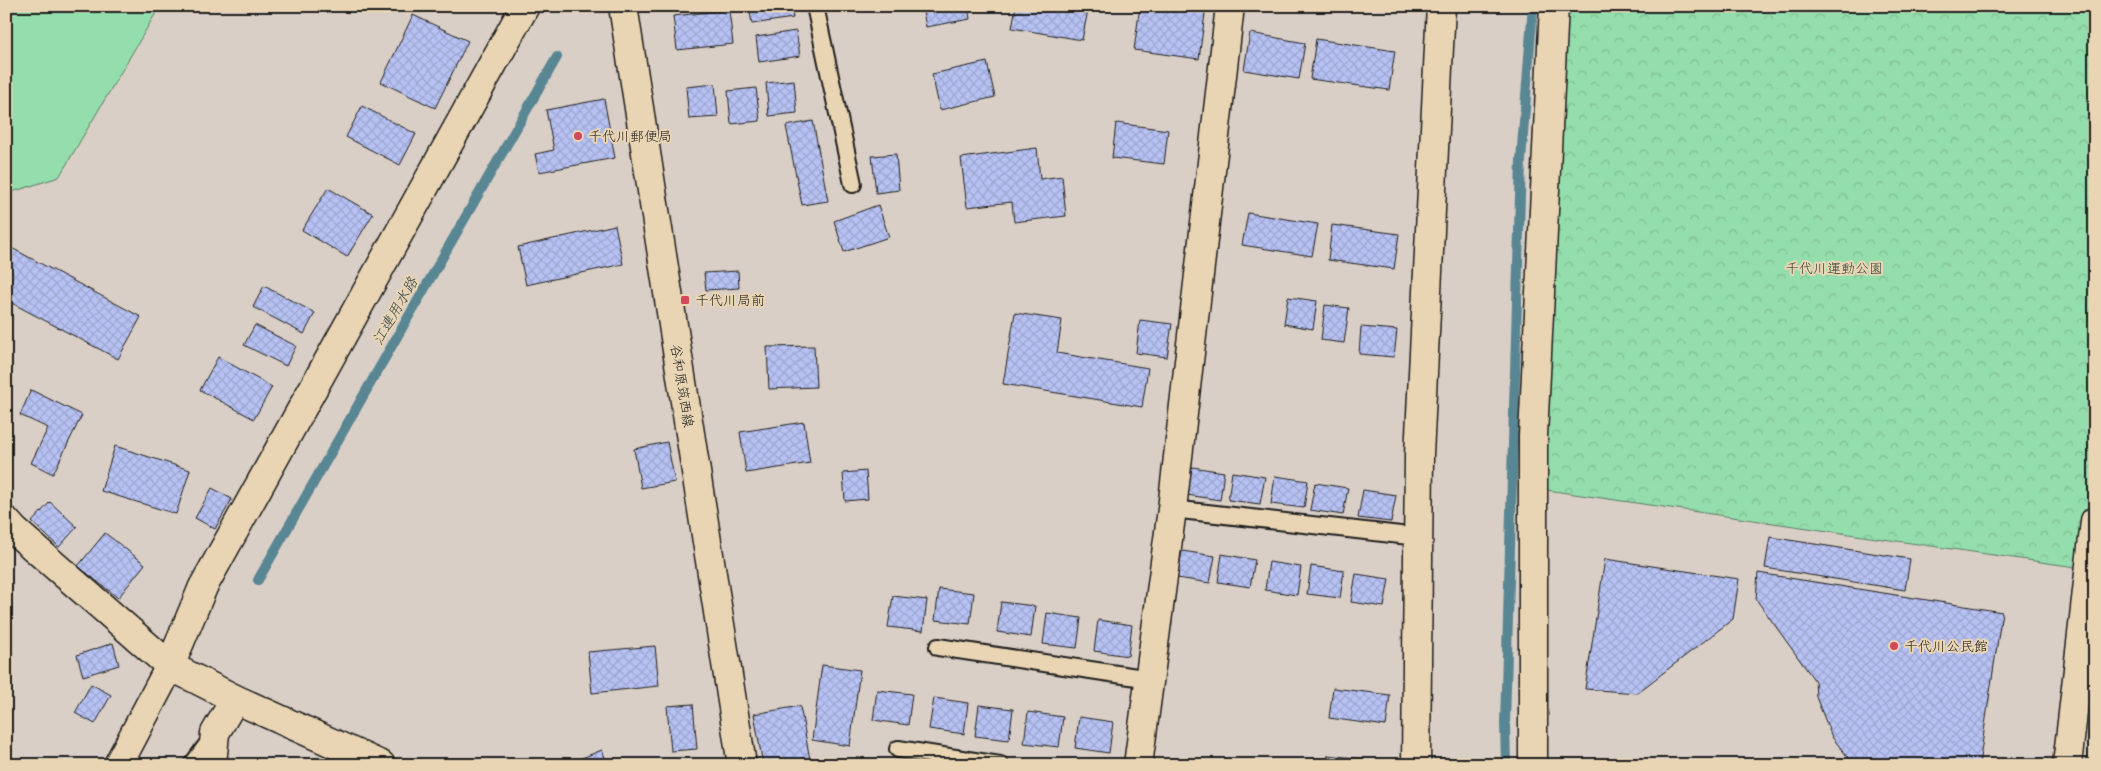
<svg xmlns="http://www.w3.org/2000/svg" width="2101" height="771" font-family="'Comic Neue','Klee One',sans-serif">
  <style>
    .forest { fill: url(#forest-crowns); stroke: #587c64 }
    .garden { fill: #94ddac; stroke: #587c64 }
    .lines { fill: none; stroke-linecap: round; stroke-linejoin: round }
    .stream { stroke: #598693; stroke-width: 10 }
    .building { fill: url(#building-cross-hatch); stroke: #1c1c1c }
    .lane-casing { stroke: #1c1c1c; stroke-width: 20 }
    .street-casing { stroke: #1c1c1c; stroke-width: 31 }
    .secondary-casing { stroke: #1c1c1c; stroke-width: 31 }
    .lane { stroke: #e9d5b3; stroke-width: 16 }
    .street { stroke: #e9d5b3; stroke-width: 28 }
    .secondary { stroke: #e9d5b3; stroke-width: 28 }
    .poi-dot { fill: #d1495b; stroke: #e9d5b3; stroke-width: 2 }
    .labels { text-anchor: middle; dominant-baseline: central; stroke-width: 4; stroke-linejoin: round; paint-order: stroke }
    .poi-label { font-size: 14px; fill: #1c1c1c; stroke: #e9d5b3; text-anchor: start }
    .park-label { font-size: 14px; fill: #344339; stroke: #e9d5b3 }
    .street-label { font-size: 14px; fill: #1c1c1c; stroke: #e9d5b3 }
    .water-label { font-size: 15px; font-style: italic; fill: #36484e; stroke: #e9d5b3 }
  </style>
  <defs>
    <pattern id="forest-crowns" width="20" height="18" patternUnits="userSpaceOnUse" patternTransform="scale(1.25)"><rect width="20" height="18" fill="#94ddac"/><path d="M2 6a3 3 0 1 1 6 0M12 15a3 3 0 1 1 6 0" fill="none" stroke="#7fbd93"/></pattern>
    <pattern id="building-cross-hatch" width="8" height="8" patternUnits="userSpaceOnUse" patternTransform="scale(1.25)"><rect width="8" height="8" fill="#b7c2f3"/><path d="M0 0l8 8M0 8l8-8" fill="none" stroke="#9da6d0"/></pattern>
  </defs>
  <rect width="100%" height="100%" fill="#dacfc6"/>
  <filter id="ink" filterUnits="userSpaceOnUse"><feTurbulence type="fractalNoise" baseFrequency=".02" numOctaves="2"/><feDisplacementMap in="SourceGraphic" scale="10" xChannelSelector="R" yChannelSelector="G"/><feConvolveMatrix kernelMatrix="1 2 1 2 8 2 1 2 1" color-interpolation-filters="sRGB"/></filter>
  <g filter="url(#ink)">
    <path class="forest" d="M1554,6H2095V521L2089,569L1533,488Z"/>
    <path class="garden" d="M6,6H160L59,177L6,194Z"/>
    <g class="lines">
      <g class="stream">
        <path d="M258,580L557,57"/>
        <path d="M1506,765L1505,724L1521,160L1533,6"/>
      </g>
    </g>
    <g class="building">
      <path d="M749,6H791L793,18L752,24Z"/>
      <path d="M922,6H968L970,19L926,27Z"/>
      <path d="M1016,6H1070L1088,10L1082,40L1012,28Z"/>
      <path d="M1140,6H1206L1199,59L1134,50Z"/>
      <path d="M729,10L733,44L677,50L673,16Z"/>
      <path d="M413,15L468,41L435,108L381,82Z"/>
      <path d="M796,31L800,56L759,62L756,37Z"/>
      <path d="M1250,33L1305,43L1299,79L1244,70Z"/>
      <path d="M1316,39L1395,51L1389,90L1310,79Z"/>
      <path d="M987,62L995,97L940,110L932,74Z"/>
      <path d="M794,80L797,113L769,116L766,83Z"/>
      <path d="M715,84L718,117L689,119L686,87Z"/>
      <path d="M756,88L760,121L731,124L728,91Z"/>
      <path d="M604,99L615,158L539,172L535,154L554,150L546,110Z"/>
      <path d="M362,106L416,134L400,165L346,137Z"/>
      <path d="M813,121L828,201L802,205L786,126Z"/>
      <path d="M1116,123L1168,130L1164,164L1112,158Z"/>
      <path d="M1037,148L1040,179L1062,176L1066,216L1014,222L1012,202L967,207L961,158Z"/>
      <path d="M896,154L899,190L876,193L872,156Z"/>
      <path d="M328,188L373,214L347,257L302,230Z"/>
      <path d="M878,205L889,237L844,252L834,221Z"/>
      <path d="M1248,213L1318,224L1312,256L1242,245Z"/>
      <path d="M615,225L623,264L526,285L518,247Z"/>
      <path d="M1332,225L1399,234L1394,269L1328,260Z"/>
      <path d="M6,245L141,317L118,359L6,300Z"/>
      <path d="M738,271L739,288L706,290L704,273Z"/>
      <path d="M264,286L315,313L304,334L253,307Z"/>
      <path d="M1288,297L1317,301L1313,329L1284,324Z"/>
      <path d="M1325,305L1349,308L1344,343L1321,340Z"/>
      <path d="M1015,313L1062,320L1057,353L1148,368L1142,407L1003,384Z"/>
      <path d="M1140,320L1172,324L1167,357L1136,353Z"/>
      <path d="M255,325L296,346L286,366L244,345Z"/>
      <path d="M1361,327L1397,330L1394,357L1359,354Z"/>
      <path d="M814,346L816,387L769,389L767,347Z"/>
      <path d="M218,357L272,387L254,419L200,390Z"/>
      <path d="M31,390L82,415L53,474L31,463L48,428L20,415Z"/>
      <path d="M804,422L810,463L746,473L740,432Z"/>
      <path d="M667,442L675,482L641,488L634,449Z"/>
      <path d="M115,446L190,470L176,514L101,491Z"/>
      <path d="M1192,467L1224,472L1220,500L1187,495Z"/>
      <path d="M866,471L868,499L845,501L843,473Z"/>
      <path d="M1232,472L1265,477L1260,504L1228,500Z"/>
      <path d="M1275,476L1308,481L1304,508L1271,504Z"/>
      <path d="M1315,483L1348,488L1343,515L1310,510Z"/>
      <path d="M212,488L232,499L215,529L195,518Z"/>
      <path d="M1363,490L1396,495L1391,522L1358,518Z"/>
      <path d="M50,502L77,527L59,547L32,522Z"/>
      <path d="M105,533L145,564L118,598L78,566Z"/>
      <path d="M1770,537L1910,559L1905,590L1765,568Z"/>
      <path d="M1182,551L1215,556L1210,583L1177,578Z"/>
      <path d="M1222,554L1255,560L1250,587L1218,582Z"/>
      <path d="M1605,559L1739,579L1733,619L1637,693L1585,689Z"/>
      <path d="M1269,562L1301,567L1297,595L1265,590Z"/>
      <path d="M1311,566L1344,571L1340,598L1307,594Z"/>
      <path d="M1758,573L2002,612L1979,765H1854L1832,737L1816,697L1815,681L1756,599Z"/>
      <path d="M1356,574L1389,579L1384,607L1351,602Z"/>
      <path d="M939,589L974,593L970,624L935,620Z"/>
      <path d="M893,596L927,600L923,631L888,627Z"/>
      <path d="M1001,602L1035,606L1031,637L997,632Z"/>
      <path d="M1047,613L1081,618L1077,648L1043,644Z"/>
      <path d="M1098,620L1132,625L1128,656L1094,651Z"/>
      <path d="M113,643L119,665L83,676L77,655Z"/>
      <path d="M655,646L659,686L592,693L588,652Z"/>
      <path d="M822,665L860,670L850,746L812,740Z"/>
      <path d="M91,684L111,695L95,724L75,713Z"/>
      <path d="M1333,688L1390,695L1386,726L1329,718Z"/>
      <path d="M877,690L912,694L908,725L873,720Z"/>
      <path d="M934,698L968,703L964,734L929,729Z"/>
      <path d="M693,704L697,749L671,751L667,706Z"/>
      <path d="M979,705L1013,709L1009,740L975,736Z"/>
      <path d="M800,706L811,765H763L754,714Z"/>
      <path d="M1028,712L1063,717L1059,747L1024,743Z"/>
      <path d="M1079,717L1113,722L1109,753L1075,748Z"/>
      <path d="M602,750L608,765H570L569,763Z"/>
      <path d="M1328,755L1364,759L1363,765H1327Z"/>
    </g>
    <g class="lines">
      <g class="lane-casing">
        <g id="lane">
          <path d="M815,6L853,184"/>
          <path d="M1172,509L1418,537"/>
          <path d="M938,647L1150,679"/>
          <path d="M898,749L1000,765"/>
          <path d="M192,765L212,738"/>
        </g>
      </g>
      <g class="street-casing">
        <g id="street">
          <path d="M6,521L15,531L170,666"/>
          <path d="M212,765L215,733L235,699"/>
          <path d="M1138,765L1172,509L1230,6"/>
          <path d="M1416,765L1419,455L1441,6"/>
          <path d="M1533,765V436L1554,6"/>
        </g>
      </g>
      <g class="secondary-casing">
        <g id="secondary">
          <path d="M623,6L742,765"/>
          <path d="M170,666L235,699L381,765"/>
          <path d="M118,765L170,666L203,587L525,6"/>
          <path d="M2067,765L2095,521"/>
        </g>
      </g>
      <use href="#lane" class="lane"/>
      <use href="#street" class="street"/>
      <use href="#secondary" class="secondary"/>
    </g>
  </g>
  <g class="poi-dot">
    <circle cx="578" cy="136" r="5"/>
    <rect x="680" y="295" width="10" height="10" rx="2.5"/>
    <circle cx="1894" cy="646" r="5"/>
  </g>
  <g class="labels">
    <g class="poi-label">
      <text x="588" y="136">千代川郵便局</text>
      <text x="695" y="300">千代川局前</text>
      <text x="1904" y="646">千代川公民館</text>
    </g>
    <g class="park-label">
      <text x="1834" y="268">千代川運動公園</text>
    </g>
    <g class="street-label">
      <text transform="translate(682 386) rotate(81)">谷和原筑西線</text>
    </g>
    <g class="water-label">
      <text transform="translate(395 311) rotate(-60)">江連用水路</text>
    </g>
  </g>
  <rect width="2101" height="771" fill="none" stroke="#e9d5b3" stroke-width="25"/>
  <rect x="12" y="12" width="2076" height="746" fill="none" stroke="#1c1c1c" stroke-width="2" filter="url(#ink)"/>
</svg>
